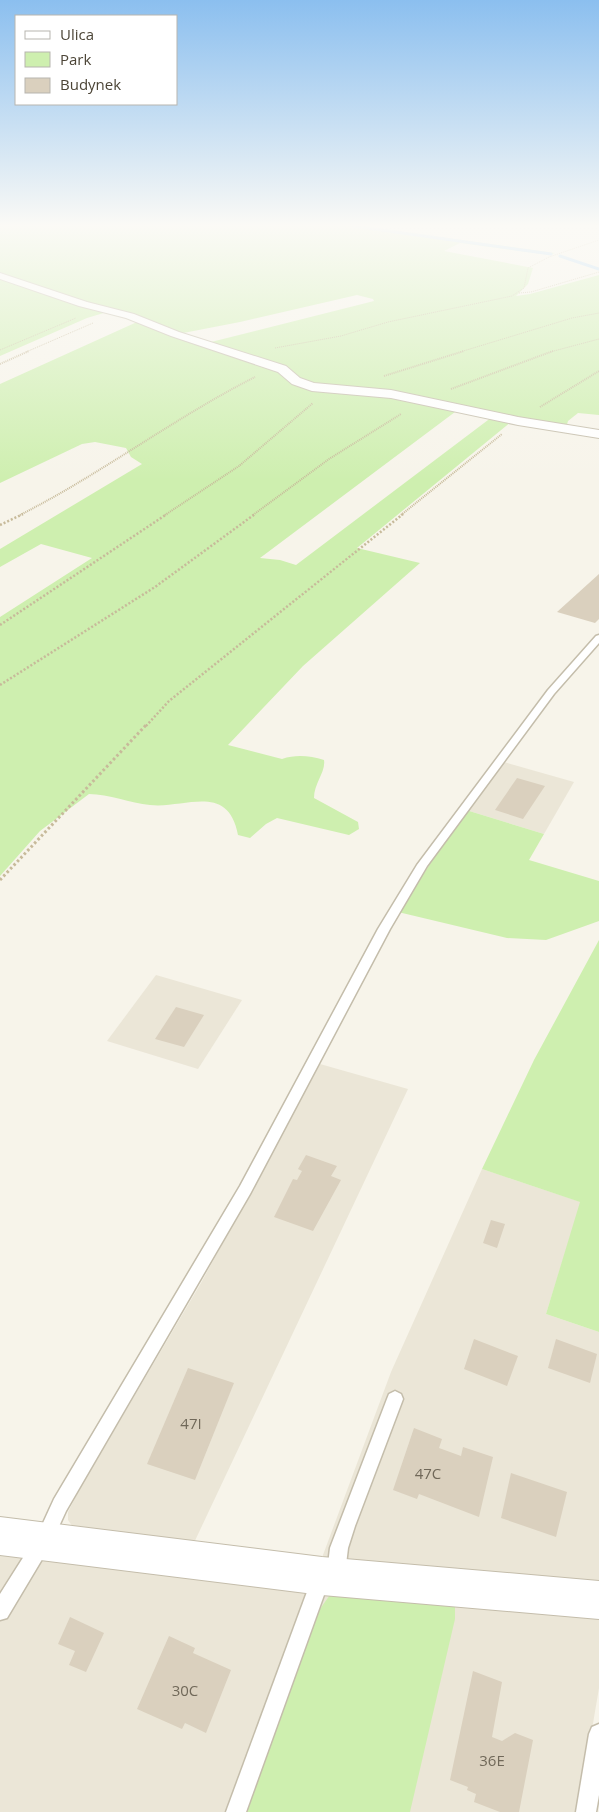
<svg xmlns="http://www.w3.org/2000/svg" width="599" height="1812" font-family="'Open Sans',sans-serif">
  <style>
    .residential { fill: #ebe6d7 }
    .green { fill: #ceefaf }
    .lines { fill: none; stroke-linecap: round; stroke-linejoin: round }
    .stream { stroke: #a1d0f9; stroke-width: 3 }
    .building { fill: #dad0be }
    .service-casing { stroke: #c4bdab; stroke-width: 3 }
    .minor-casing { stroke: #c4bdab; stroke-width: 2 }
    .path-far3 { stroke: #c7ba9a; stroke-width: 1; stroke-dasharray: 1 1; stroke-linecap: butt }
    .path-far2 { stroke: #c7ba9a; stroke-width: 2; stroke-dasharray: 1 1; stroke-linecap: butt }
    .path-far1 { stroke: #c7ba9a; stroke-width: 2.5; stroke-dasharray: 2 2; stroke-linecap: butt }
    .path { stroke: #c7ba9a; stroke-width: 3; stroke-dasharray: 2.5 2.5; stroke-linecap: butt }
    .service { fill: #fff; fill-rule: evenodd }
    .minor { fill: #fff; fill-rule: evenodd }
    .labels { text-anchor: middle; dominant-baseline: central; stroke-width: 5; stroke-linejoin: round; paint-order: stroke }
    .near-number-label { font-size: 15px; fill: #706859 }
  </style>
  <rect width="100%" height="100%" fill="#f7f4ea"/>
  <g class="residential">
    <path d="M504,762L574,782L544,834L466,810Z"/>
    <path d="M156,975L242,1000L198,1069L107,1041Z"/>
    <path d="M320,1064L408,1089L192,1547L75,1530L68,1520V1512L79,1490L201,1283Z"/>
    <path d="M482,1169L581,1202L546,1314L599,1332V1586L320,1563L391,1372Z"/>
    <path d="M0,1550L599,1615V1688L578,1812H0Z"/>
  </g>
  <g class="green">
    <path d="M0,226H362L555,253L550,255L460,243L444,251L533,268L528,284L516,296L530,294L599,275V415L578,413L568,421L566,428L462,407L320,387L207,343L374,301L373,299L357,295L240,322L178,334L0,276Z"/>
    <path d="M0,278L107,312L87,318L0,356Z"/>
    <path d="M137,322L277,369L295,382L459,409L260,558L280,560L296,565L492,417L512,421L357,548L420,563L303,666L228,745L282,759C297,754 310,756 324,760C326,772 314,783 314,798L358,822L359,829L349,835L277,818L266,824L250,838L238,835C228,782 185,809 150,805C130,803 109,794 89,794L40,831L0,876V617L92,558L41,544L0,567V549L142,464L131,457L126,448L95,442L82,444L0,483V384Z"/>
    <path d="M466,810L544,834L529,860L599,881V921L546,940L507,938L398,912Z"/>
    <path d="M599,940V1332L546,1314L580,1202L482,1169L534,1060Z"/>
    <path d="M332,1592L455,1601V1619L410,1812H245L320,1609Z"/>
  </g>
  <g class="lines">
    <g class="stream">
      <path d="M353,226L551,254"/>
      <path d="M560,256L599,269"/>
    </g>
  </g>
  <g class="building">
    <path d="M599,574V619L595,623L557,612Z"/>
    <path d="M517,778L545,786L523,819L495,810Z"/>
    <path d="M176,1007L204,1015L184,1047L155,1039Z"/>
    <path d="M306,1155L337,1166L331,1176L341,1180L313,1231L274,1217L293,1179L297,1180L302,1171L298,1169Z"/>
    <path d="M491,1220L505,1224L497,1248L483,1243Z"/>
    <path d="M474,1339L518,1356L507,1386L464,1369Z"/>
    <path d="M556,1339L597,1354L590,1383L548,1368Z"/>
    <path d="M188,1368L234,1383L195,1480L147,1464Z"/>
    <path d="M414,1428L442,1439L439,1448L461,1456L463,1447L493,1457L479,1517L419,1494L417,1499L393,1490Z"/>
    <path d="M511,1473L567,1492L556,1537L501,1518Z"/>
    <path d="M70,1617L104,1633L86,1672L69,1665L75,1651L58,1644Z"/>
    <path d="M169,1636L195,1648L193,1653L231,1670L206,1733L185,1723L182,1729L137,1709Z"/>
    <path d="M473,1671L502,1682L492,1737L502,1741L515,1733L533,1740L519,1812H500L474,1802L476,1794L467,1790L468,1787L450,1780Z"/>
  </g>
  <g class="lines">
    <g class="service-casing">
      <g id="service">
        <path d="M599,635V643L554,694L427,866L390,929L250,1194L66,1511L50,1546L7,1618L0,1620V1594L38,1534L54,1499L240,1186L378,929L417,865L548,690L596,636Z"/>
        <path d="M395,1391L401,1394L403,1399L355,1526L348,1548L345,1573L342,1579L336,1582L330,1579L327,1573L330,1548L387,1399L389,1394Z"/>
        <path d="M320,1572L326,1575L329,1581L246,1812H226L311,1581L314,1575Z"/>
        <path d="M599,1724V1795L596,1812H576L589,1734L592,1727Z"/>
      </g>
    </g>
    <g class="minor-casing">
      <g id="minor">
        <path d="M0,273L87,302L134,314L179,332L286,366L300,378L314,383L391,390L518,417L599,430V438L518,425L391,398L312,391L292,384L278,372L171,336L126,318L79,306L0,279Z"/>
        <path d="M0,1517L322,1557L599,1581V1619L322,1595L0,1555Z"/>
      </g>
    </g>
    <g class="path-far3">
      <path d="M519,293L531,292L599,272"/>
      <path d="M275,348L341,336L388,322L512,296L524,288L528,268L549,257L599,240"/>
      <path d="M0,350L76,318"/>
      <path d="M26,352L93,323"/>
      <path d="M460,352L572,318L599,313"/>
      <path d="M550,352L599,339"/>
    </g>
    <g class="path-far2">
      <path d="M0,364L29,351"/>
      <path d="M384,376L464,351"/>
      <path d="M451,389L553,351"/>
      <path d="M540,407L599,371"/>
      <path d="M20,515C101,474 174,418 255,377"/>
      <path d="M165,515L239,466L313,403"/>
      <path d="M253,515L329,459L401,414"/>
      <path d="M401,515L502,434"/>
    </g>
    <g class="path-far1">
      <path d="M0,525L23,514"/>
      <path d="M0,625L167,514"/>
      <path d="M0,685L155,587L255,514"/>
      <path d="M146,726L169,701L403,514"/>
    </g>
    <path class="path" d="M0,880L147,724"/>
    <use href="#service" class="service"/>
    <use href="#minor" class="minor"/>
  </g>
  <linearGradient id="sky" x2="0" y2="1"><stop stop-color="#8bbfef"/><stop offset="0.47" stop-color="#fbfaf6"/><stop offset="1" stop-color="#fbfaf6" stop-opacity="0"/></linearGradient>
  <rect width="599" height="480" fill="url(#sky)"/>
  <g class="labels">
    <g class="near-number-label">
      <text x="191" y="1423">47I</text>
      <text x="428" y="1473">47C</text>
      <text x="185" y="1690">30C</text>
      <text x="492" y="1760">36E</text>
    </g>
  </g>
  <rect x="15" y="15" width="162" height="90" fill="#ffffff" stroke="#b7b5af"/>
  <rect x="25" y="31" width="25" height="8" fill="#ffffff" stroke="#b7b5af"/>
  <text x="60" y="40" font-size="15" fill="#4c4537">Ulica</text>
  <rect x="25" y="52" width="25" height="15" fill="#ceefaf" stroke="#b7b5af"/>
  <text x="60" y="65" font-size="15" fill="#4c4537">Park</text>
  <rect x="25" y="78" width="25" height="15" fill="#dad0be" stroke="#b7b5af"/>
  <text x="60" y="90" font-size="15" fill="#4c4537">Budynek</text>
</svg>
